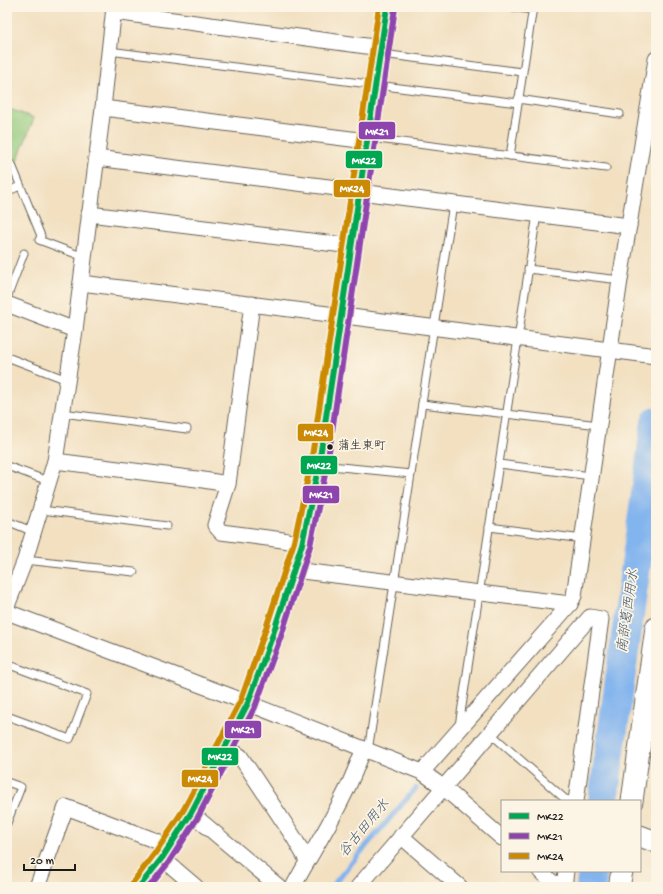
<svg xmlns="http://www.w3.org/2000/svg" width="663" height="894" font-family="'Gochi Hand','Klee One',sans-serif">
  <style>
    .green { fill: #92c97c; stroke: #57724c }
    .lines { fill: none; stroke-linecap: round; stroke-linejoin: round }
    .stream { stroke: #82b4ee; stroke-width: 5 }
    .river { stroke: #82b4ee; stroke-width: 30 }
    .lane-casing { stroke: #676156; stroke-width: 9 }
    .street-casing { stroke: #676156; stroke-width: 17 }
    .secondary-casing { stroke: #676156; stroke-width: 23 }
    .lane { stroke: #fff; stroke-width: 7 }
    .street { stroke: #fff; stroke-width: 15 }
    .secondary { stroke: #fff; stroke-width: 21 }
    .bus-1-casing { stroke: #fcf5e5; stroke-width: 9 }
    .bus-2-casing { stroke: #fcf5e5; stroke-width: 9 }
    .bus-3-casing { stroke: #fcf5e5; stroke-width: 9 }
    .bus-1 { stroke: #00a651; stroke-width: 6 }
    .bus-2 { stroke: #8e44ad; stroke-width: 6 }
    .bus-3 { stroke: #cb8a06; stroke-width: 6 }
    .bus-dot { fill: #1c1c1c; stroke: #fcf5e5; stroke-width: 1.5 }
    .labels { text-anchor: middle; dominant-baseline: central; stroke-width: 3.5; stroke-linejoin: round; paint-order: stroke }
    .bus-label { font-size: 12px; fill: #1c1c1c; stroke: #fcf5e5; text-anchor: start }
    .water-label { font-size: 14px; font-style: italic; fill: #455970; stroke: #fcf5e5 }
    .line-badge { stroke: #fcf5e5; stroke-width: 1.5 }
    .badge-label { font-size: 11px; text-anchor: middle; font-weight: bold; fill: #fff }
  </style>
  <rect width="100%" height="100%" fill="#fcf5e5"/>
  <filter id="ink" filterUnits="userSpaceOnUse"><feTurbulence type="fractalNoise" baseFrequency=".025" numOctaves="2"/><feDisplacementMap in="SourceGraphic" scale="8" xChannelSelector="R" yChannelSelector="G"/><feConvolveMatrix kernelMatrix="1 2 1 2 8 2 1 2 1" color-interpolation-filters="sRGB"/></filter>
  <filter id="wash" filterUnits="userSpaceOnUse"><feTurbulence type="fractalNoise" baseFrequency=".012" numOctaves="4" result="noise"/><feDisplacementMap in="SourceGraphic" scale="16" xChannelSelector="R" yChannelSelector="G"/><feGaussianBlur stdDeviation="0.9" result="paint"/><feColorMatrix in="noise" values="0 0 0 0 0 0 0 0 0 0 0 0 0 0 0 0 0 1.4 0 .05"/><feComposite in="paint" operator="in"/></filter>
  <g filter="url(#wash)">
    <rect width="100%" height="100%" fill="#f2e0c1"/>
    <path class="green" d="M7,108L34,118L16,164L7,161Z"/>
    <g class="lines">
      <path class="stream" d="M331,887L416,788"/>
      <g class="river">
        <path d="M603,801L656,422"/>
        <path d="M591,887L593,871"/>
      </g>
    </g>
  </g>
  <g filter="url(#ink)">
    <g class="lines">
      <g class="lane-casing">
        <g id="lane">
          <path d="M511,7L532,10"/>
          <path d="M109,51L518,103"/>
          <path d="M382,54L522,72"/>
          <path d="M518,99L620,114"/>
          <path d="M370,138L606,168"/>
          <path d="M510,156L533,7"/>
          <path d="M12,165L41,236L39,240L84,257"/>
          <path d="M7,188L11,190L20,186"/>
          <path d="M528,269L620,280"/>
          <path d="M7,298L24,253"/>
          <path d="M7,357L67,380"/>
          <path d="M422,404L599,425"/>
          <path d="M62,413L187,429"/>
          <path d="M499,464L591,476"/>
          <path d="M321,465L411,474"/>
          <path d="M7,466L48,481"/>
          <path d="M42,510L167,526"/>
          <path d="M7,521L34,532"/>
          <path d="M489,527L583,539"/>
          <path d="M25,560L134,572"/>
          <path d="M7,664L87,694L70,739L7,716"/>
          <path d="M459,726L537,214"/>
          <path d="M490,733L565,799L573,801"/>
          <path d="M368,751L453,204"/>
          <path d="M7,782L21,787L7,823"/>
        </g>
      </g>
      <g class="street-casing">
        <g id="street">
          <path d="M114,12L381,48"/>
          <path d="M103,108L367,141"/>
          <path d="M96,158L361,191"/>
          <path d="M360,192L629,226"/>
          <path d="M89,214L352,246"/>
          <path d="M81,283C273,306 464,332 656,356"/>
          <path d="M7,304L75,330"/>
          <path d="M252,304L228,484L215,525L221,532L283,540L302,544"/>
          <path d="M55,461L197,479L228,484"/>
          <path d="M294,570L570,604"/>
          <path d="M7,606L25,560L55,461L75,330L103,108L114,7"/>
          <path d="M7,612L230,696L422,772L443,787L502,838"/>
          <path d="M226,747L240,756L293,836L307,860"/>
          <path d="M422,772L570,604L574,596L620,280L656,59"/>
          <path d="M191,813L279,887"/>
          <path d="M401,836L460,887"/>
          <path d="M162,858L196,887"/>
          <path d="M540,871L553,883L564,884"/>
          <path d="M37,887L66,807L170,846"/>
          <path d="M293,887C309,857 328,828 343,797C351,782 357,765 364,749"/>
          <path d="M358,887L590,617L601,619L576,801"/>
          <path d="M564,887L566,871"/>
        </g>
      </g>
      <g class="secondary-casing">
        <g id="secondary">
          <path d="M632,801L656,628"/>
          <path d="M640,836L656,842"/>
          <path d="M139,887L162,858L191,813L248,703L273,634L302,544L319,464L387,7"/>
          <path d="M619,887L622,871"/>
        </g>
      </g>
      <use href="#lane" class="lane"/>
      <use href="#street" class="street"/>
      <use href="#secondary" class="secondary"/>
      <g class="bus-1-casing">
        <path id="bus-1" d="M139,887L162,858L191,813L248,703L273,634L302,544L319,464L387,7"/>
      </g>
      <g class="bus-2-casing">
        <path id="bus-2" d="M149,887L169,862L198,817L255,707L281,636L310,546L327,465L395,8"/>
      </g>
      <g class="bus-3-casing">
        <path id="bus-3" d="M133,882L155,853L184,809L241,700L265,631L294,542L311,463L379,7"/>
      </g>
      <use href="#bus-1" class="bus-1"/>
      <use href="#bus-2" class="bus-2"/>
      <use href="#bus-3" class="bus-3"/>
    </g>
  </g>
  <circle class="bus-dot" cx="330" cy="447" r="3.5"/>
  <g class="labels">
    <g class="bus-label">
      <text x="338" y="447">蒲生東町</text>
    </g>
    <g class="water-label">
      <text transform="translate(629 611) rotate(-82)">南部葛西用水</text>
      <text transform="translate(365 829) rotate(-50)">谷古田用水</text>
    </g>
  </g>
  <g class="line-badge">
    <rect x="358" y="121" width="38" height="19" rx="4" fill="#8e44ad"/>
    <rect x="345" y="150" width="38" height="19" rx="4" fill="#00a651"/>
    <rect x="333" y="179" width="38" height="19" rx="4" fill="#cb8a06"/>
    <rect x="297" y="423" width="37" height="19" rx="4" fill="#cb8a06"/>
    <rect x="300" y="455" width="38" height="20" rx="4" fill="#00a651"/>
    <rect x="302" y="485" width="38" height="19" rx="4" fill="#8e44ad"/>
    <rect x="224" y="720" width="38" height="19" rx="4" fill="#8e44ad"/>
    <rect x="201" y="747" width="38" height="19" rx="4" fill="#00a651"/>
    <rect x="181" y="769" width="38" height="19" rx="4" fill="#cb8a06"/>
  </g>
  <g class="badge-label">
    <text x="377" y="135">MK21</text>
    <text x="364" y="164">MK22</text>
    <text x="352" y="192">MK24</text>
    <text x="316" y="436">MK24</text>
    <text x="319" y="469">MK22</text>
    <text x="321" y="498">MK21</text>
    <text x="243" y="733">MK21</text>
    <text x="220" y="760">MK22</text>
    <text x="200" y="782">MK24</text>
  </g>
  <rect width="663" height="894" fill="none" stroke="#fcf5e5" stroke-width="24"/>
  <rect x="501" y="800" width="140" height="72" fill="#fcf5e5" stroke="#a29e95"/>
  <rect x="509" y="813" width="20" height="6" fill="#00a651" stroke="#a29e95"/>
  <text x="537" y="820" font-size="12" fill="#1c1c1c">MK22</text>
  <rect x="509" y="833" width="20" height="6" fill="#8e44ad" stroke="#a29e95"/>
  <text x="537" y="840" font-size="12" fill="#1c1c1c">MK21</text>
  <rect x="509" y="853" width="20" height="6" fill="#cb8a06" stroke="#a29e95"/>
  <text x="537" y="860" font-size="12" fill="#1c1c1c">MK24</text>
  <path d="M24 864v6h51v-6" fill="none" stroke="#1c1c1c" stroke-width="2"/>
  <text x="30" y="864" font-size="12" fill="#1c1c1c" stroke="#fcf5e5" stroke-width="3" paint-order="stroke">20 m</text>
</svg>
